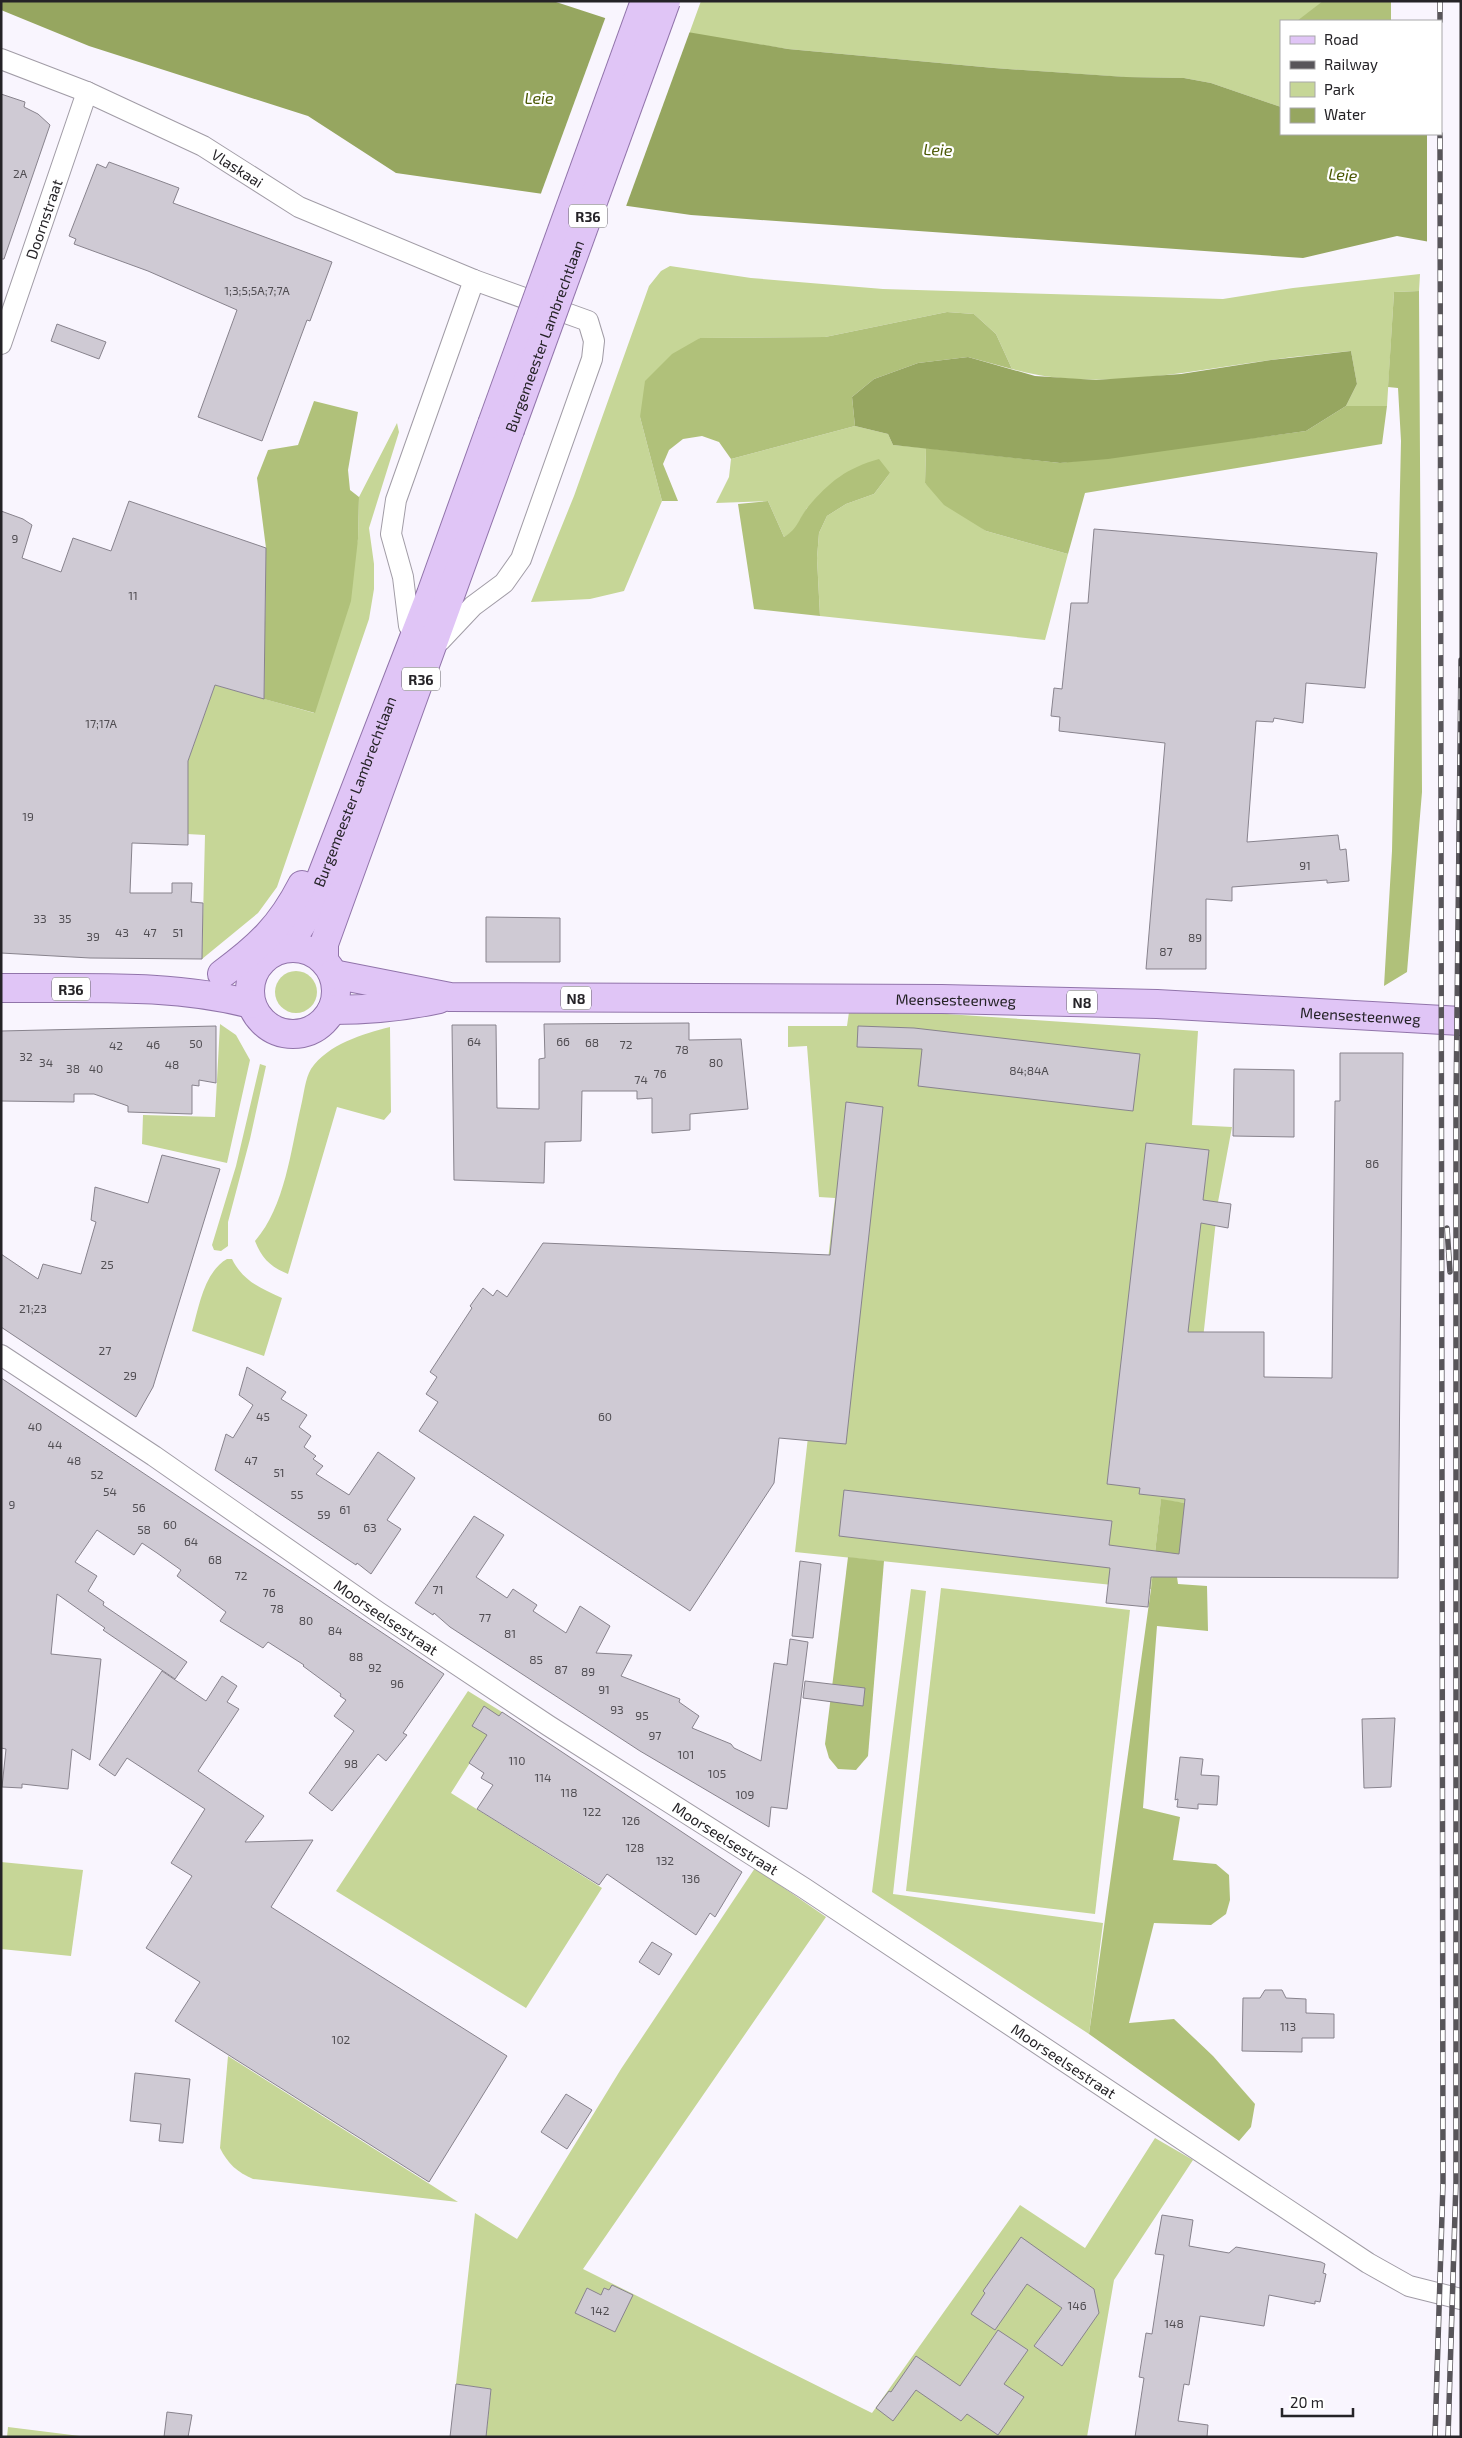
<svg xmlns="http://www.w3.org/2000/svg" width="1462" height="2438" font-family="'Exo 2',sans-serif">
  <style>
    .green { fill: #c6d697 }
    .forest { fill: #b0c17a }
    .water { fill: #96a660 }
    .pier { fill: #f9f5fe }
    .building { fill: #cfcad4; stroke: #88838d }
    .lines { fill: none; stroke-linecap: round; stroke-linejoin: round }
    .minor-casing { stroke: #a19ca6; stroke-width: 22 }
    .primary-casing { stroke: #9174aa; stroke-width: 30 }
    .minor { stroke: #fff; stroke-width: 20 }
    .primary { stroke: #e0c5f6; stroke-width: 28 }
    .rail-casing { stroke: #58555a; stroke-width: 5.5 }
    .rail { stroke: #fff; stroke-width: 4; stroke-dasharray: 11; stroke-linecap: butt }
    .primary-bridge-casing { stroke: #9174aa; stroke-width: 30; stroke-linecap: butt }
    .primary-bridge { stroke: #e0c5f6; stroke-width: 28 }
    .labels { text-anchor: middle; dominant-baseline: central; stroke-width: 4.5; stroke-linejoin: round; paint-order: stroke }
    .number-label { font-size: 12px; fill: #504d52 }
    .shield { fill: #fff; stroke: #666568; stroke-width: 1 }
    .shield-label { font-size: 14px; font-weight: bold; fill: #252327 }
    .street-label { font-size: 15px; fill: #252327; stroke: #fff }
    .water-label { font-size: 16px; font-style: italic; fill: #4a5803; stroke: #fff }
  </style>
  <rect width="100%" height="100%" fill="#f9f5fe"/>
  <g class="green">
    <path d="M701,1H1391V21H1281V107L1211,83L1184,78L1124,77L994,68L788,49L689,34Z"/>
    <path d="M670,266L751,278L883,289L1223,299L1293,288L1420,274L1419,291L1394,292L1387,406H1346L1357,384L1351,351C1324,354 1297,356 1271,360C1186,371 1096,393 1012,369L996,334L974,314L947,312L825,337L700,338L640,417L662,501L624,591L590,599L531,602L574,496L649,286L661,271Z"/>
    <path d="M397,423L399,432L369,528L374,564V589L369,619L277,887L258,913L202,959L205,835L187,834L133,799L188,800V761L215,685L314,713L358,539L359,497Z"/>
    <path d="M855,426L888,434L893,445L926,448L925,483L986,531L1068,554L1045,640L820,616L817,558L819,533L827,516L846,504L874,494L890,473L807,508L794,531L784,537L768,501L716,503L729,477L731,459Z"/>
    <circle cx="296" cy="992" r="21"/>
    <path d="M849,1012L932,1013L1198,1031L1192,1125L1232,1127L1218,1202L1185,1503L1161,1500L1151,1589L795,1552L835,1198L819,1197L807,1046L788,1047V1026H847Z"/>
    <path d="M220,1024L236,1035L250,1060L227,1163L142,1144L143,1115L215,1117Z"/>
    <path d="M390,1027L391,1112L384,1120L337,1107L288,1274C271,1267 262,1259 255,1241C285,1207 291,1149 301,1106C304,1094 305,1079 311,1069C328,1044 363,1034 390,1027Z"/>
    <path d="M260,1064L266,1066L250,1139L228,1222V1246L221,1251L214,1250L212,1245L236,1166Z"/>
    <path d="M227,1259H232C243,1281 260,1288 282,1298L264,1356L192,1331C199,1307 204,1272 227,1259Z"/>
    <path d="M941,1588L1130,1610L1095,1914L906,1891Z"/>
    <path d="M911,1589L926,1591L893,1894L1103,1923L1089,2034L872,1892Z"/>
    <path d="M468,1691L502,1712L451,1793L602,1888L526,2008L336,1891Z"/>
    <path d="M1,1862L83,1870L71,1956L1,1949Z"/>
    <path d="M755,1868L826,1917L583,2269L872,2413L1020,2205L1085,2248L1155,2138L1193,2160L1114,2280L1087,2437H486L491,2389L456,2384L475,2213L517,2239L621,2069Z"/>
    <path d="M228,2056L458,2202L253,2179C237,2172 228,2164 220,2148Z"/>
    <path d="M8,2427L88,2437H7Z"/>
  </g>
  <g class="forest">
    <path d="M1323,1H1391V21H1297Z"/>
    <path d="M1419,291L1422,792L1407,972L1384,986L1392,851L1401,441L1398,388L1388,387L1394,292Z"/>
    <path d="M947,312L974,314L996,334L1012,369L968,357L918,363L874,379L852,397L855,426L731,459L719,442L702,436L683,439L669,450L663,464L678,501H662L640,417L645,381L672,354L700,338L825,337Z"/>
    <path d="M314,401L358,412L348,470L350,490L359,497L358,539L351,601L315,713L264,699L266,548L257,478L268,450L298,445Z"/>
    <path d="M1346,406H1387L1382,444L1085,493L1068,554L986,531L944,505L925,483L926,448L1060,463L1306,431Z"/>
    <path d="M879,459L890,473L874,494L846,504L827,516L819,533L817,558L820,616L754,609L738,504L768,501L784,537C799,528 798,519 808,507C830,481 847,468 879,459Z"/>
    <path d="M1161,1499L1185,1503L1177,1577L1178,1584L1207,1586L1208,1631L1157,1626L1143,1808L1180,1817L1173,1860L1216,1864L1229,1875L1230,1900L1226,1914L1211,1925L1154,1923L1129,2023L1174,2019L1213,2056L1255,2104L1251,2127L1239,2141L1089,2034L1151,1589Z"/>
    <path d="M848,1557L884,1561L868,1756L856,1770L838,1769L829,1758L825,1744Z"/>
  </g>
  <g class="water">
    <path d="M1,1H553L605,18L788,49L994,68L1126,77L1184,78L1211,83L1281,107V134L1431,135L1430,242L1397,236L1303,258L691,215L396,173L308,116L89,46L1,10Z"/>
    <path d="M1351,351L1357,384L1346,406L1306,431L1108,459L1060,463L893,445L888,434L855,426L852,397L874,379L918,363L968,357L1035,376L1096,380L1181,374L1271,360Z"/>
  </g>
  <g class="pier">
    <path d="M606,16L690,31L625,209L540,196Z"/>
    <path d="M1461,133V245L1427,244V134Z"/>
  </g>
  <g class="building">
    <path d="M1,94L25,102L24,107L38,114L50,125L4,259H1Z"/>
    <path d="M109,162L179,188L173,203L332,262L310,321L307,320L262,441L198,417L237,310L148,271L74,244L76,239L69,236L97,164L106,168Z"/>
    <path d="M57,324L106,342L99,359L51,341Z"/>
    <path d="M129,501L266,548L264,699L215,685L188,761V845L132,843L130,893H172V883H192L191,902L203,903L202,959L90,958L1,953V511L23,519L32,525L22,558L61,572L73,538L111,551Z"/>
    <path d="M1094,529L1377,553L1365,688L1306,683L1303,723L1274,718L1273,722L1256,721L1247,842L1338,835L1340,850L1346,849L1349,881L1327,883V880L1232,887V901L1206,899V969H1146L1165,743L1059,731L1060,717L1051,716L1054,688L1062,689L1071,603H1088Z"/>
    <path d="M486,917L560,918V962H486Z"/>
    <path d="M689,1023V1040L741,1039L748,1109L690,1114V1130L652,1133V1098L637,1099V1091H582L581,1141L545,1142L544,1183L454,1180L452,1025H496L497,1108L539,1109V1059L545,1058L544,1024Z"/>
    <path d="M216,1026V1083L199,1080V1086L192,1085V1114L128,1112V1106L94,1094H74V1102L1,1101V1031Z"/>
    <path d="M858,1026L914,1028L1140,1054L1133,1111L918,1086L922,1049L857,1047Z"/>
    <path d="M1340,1053H1403L1398,1578L1151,1577L1148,1607L1106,1603L1110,1568L839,1536L844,1490L1112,1521L1109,1545L1179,1554L1185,1499L1139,1494L1140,1488L1107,1484L1146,1143L1209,1150L1203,1200L1231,1204L1228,1228L1201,1223L1188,1332H1264V1377L1332,1378L1335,1101H1340Z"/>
    <path d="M1234,1069L1294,1070V1137L1233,1136Z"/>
    <path d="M846,1102L883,1107L846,1444L779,1438L774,1483L690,1611L419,1431L438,1402L426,1394L437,1377L430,1372L472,1308L470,1306L483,1288L493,1296L497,1290L507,1297L543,1243L830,1255Z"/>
    <path d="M162,1155L220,1169L153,1387L136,1417L1,1327V1254L38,1279L43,1264L81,1274L96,1222L91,1220L95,1187L148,1203Z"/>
    <path d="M247,1367L286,1392L281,1399L307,1415L299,1427L311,1436L304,1447L316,1456L313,1459L323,1466L316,1474L349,1495L378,1452L415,1478L387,1520L401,1529L371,1574L357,1563L356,1565L344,1557L215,1470L226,1434L233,1438L253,1405L239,1395Z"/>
    <path d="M1,1378L444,1674L403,1733L407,1735L386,1761L378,1754L332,1811L309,1793L354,1731L334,1716L346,1700L340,1696L341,1694L303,1666L304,1665L268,1642L263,1648L220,1621L226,1612L177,1576L181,1570L157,1553L142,1543L134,1555L97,1530L75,1562L97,1576L88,1591L104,1602L103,1605L187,1662L175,1679L103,1630L105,1628L57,1594L51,1654L101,1659L90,1760L72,1749L68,1789L22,1784V1788L2,1787L6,1749L1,1748Z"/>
    <path d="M474,1516L504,1535L476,1577L507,1598L513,1589L537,1605L533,1611L566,1633L580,1606L610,1626L596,1653L632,1655L621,1676L680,1699L679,1702L699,1716L692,1728L731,1744L734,1748L761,1761L774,1663L787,1665L790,1639L808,1642L787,1809L771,1807L769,1827L640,1751L450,1627L434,1613L433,1615L415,1603Z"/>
    <path d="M800,1561L821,1564L813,1638L792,1636Z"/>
    <path d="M162,1671L206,1701L222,1676L237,1686L227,1702L239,1709L198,1771L264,1816L245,1842L313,1840L271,1907L507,2056L429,2182L175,2021L200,1982L146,1948L192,1876L171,1863L205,1809L127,1758L115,1776L99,1765Z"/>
    <path d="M805,1681L865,1688L863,1706L803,1698Z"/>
    <path d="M484,1706L499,1716L502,1712L742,1872L715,1917L710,1913L696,1935L607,1874L599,1885L477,1809L493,1785L481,1778L484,1773L469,1763L487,1735L472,1726Z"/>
    <path d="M1395,1718L1391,1787L1364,1788L1362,1719Z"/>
    <path d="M1180,1757L1203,1759L1201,1775L1219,1776L1217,1805L1198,1804V1809L1177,1807L1178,1799L1175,1800Z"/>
    <path d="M652,1942L672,1954L659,1975L639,1962Z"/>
    <path d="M1265,1990H1282L1286,1998L1306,1999V2013L1334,2014V2038H1302V2052L1242,2051L1243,1998H1260Z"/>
    <path d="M135,2073L190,2079L183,2143L159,2141L161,2124L130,2121Z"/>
    <path d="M566,2094L592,2110L567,2149L541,2132Z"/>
    <path d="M1162,2215L1193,2220L1189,2246L1229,2253L1236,2247L1321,2262L1325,2264L1323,2273L1326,2274L1320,2302L1315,2301V2304L1269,2295L1264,2326L1200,2316L1189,2385L1184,2384L1178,2421L1208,2425L1207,2437H1135L1144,2378L1139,2377L1146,2333L1152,2334L1164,2255L1155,2254Z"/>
    <path d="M1021,2237L1094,2289L1099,2313L1062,2366L1034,2346L1062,2308L1027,2284L995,2330L971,2314L985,2293L983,2291Z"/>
    <path d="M612,2285L633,2295L615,2332L575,2313L587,2288L601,2295L604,2288L609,2290Z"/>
    <path d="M998,2330L1028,2350L1004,2384L1024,2397L998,2435L967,2414L961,2421L916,2390L893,2421L876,2408L889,2391L891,2392L916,2356L960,2386Z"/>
    <path d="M456,2384L491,2389L486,2437H450Z"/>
    <path d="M167,2412L192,2415L188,2437H164Z"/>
  </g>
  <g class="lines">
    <g class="minor-casing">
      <g id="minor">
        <path id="s1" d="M1,59L87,92L203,146L299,207L474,280L588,321L594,341L592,359L521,559L504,583L473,606L440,641L434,642"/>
        <path id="s2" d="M1,344L87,92"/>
        <path d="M415,632L409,626L403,577L391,534L396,500L474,280"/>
        <path id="s3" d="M1,1355L154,1456L378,1612L549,1726L804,1888L1368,2263L1409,2286L1461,2299"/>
      </g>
    </g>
    <g class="primary-casing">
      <g id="primary">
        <path id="s4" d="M287,947L305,919L431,594L492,424"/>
        <circle cx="293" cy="991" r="43"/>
        <path d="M324,960V944L510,430"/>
        <path d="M222,974C259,947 281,926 302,885"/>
        <path id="s5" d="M333,974L450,997L942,999L1157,1004L1461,1021"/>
        <path d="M1,988C84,989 170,983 251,1004"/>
        <path d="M332,1010C369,1010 403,1007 439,999"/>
      </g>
    </g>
    <use href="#minor" class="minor"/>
    <use href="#primary" class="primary"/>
    <g class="rail-casing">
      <g id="rail">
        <path d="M1440,1V21"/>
        <path d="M1447,1228L1450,1272"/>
        <path d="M1435,2437L1443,2183L1440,134"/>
        <path d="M1448,2437L1456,2182V1104L1461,660"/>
      </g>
    </g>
    <use href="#rail" class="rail"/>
    <g class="primary-bridge-casing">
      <g id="primary-bridge">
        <path d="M492,424L645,1"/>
        <path id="s6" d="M510,430L666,1"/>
      </g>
    </g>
    <use href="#primary-bridge" class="primary-bridge"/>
  </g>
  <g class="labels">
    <g class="number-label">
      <text x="20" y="173">2A</text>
      <text x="257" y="290">1;3;5;5A;7;7A</text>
      <text x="15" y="538">9</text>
      <text x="133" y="595">11</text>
      <text x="101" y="723">17;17A</text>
      <text x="28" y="816">19</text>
      <text x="1305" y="865">91</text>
      <text x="40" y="918">33</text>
      <text x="65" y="918">35</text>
      <text x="122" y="932">43</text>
      <text x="150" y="932">47</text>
      <text x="178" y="932">51</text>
      <text x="93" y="936">39</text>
      <text x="1195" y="937">89</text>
      <text x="1166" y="951">87</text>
      <text x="474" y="1041">64</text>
      <text x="563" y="1041">66</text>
      <text x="592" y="1042">68</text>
      <text x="196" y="1043">50</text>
      <text x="153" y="1044">46</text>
      <text x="626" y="1044">72</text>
      <text x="116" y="1045">42</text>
      <text x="682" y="1049">78</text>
      <text x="26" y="1056">32</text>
      <text x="46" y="1062">34</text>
      <text x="716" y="1062">80</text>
      <text x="172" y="1064">48</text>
      <text x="73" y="1068">38</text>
      <text x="96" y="1068">40</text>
      <text x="1029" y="1070">84;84A</text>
      <text x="660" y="1073">76</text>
      <text x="641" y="1079">74</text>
      <text x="1372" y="1163">86</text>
      <text x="107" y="1264">25</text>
      <text x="33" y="1308">21;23</text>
      <text x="105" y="1350">27</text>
      <text x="130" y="1375">29</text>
      <text x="263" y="1416">45</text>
      <text x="605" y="1416">60</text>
      <text x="35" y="1426">40</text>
      <text x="55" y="1444">44</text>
      <text x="74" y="1460">48</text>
      <text x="251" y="1460">47</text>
      <text x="279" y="1472">51</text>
      <text x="97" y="1474">52</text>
      <text x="110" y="1491">54</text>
      <text x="297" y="1494">55</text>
      <text x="12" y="1504">9</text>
      <text x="139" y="1507">56</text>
      <text x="345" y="1509">61</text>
      <text x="324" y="1514">59</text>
      <text x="170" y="1524">60</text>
      <text x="370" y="1527">63</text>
      <text x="144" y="1529">58</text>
      <text x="191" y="1541">64</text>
      <text x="215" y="1559">68</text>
      <text x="241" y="1575">72</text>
      <text x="438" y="1589">71</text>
      <text x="269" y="1592">76</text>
      <text x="277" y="1608">78</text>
      <text x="485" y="1617">77</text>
      <text x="306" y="1620">80</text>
      <text x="335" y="1630">84</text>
      <text x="510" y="1633">81</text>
      <text x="356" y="1656">88</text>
      <text x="536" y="1659">85</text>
      <text x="375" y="1667">92</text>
      <text x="561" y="1669">87</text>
      <text x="588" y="1671">89</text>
      <text x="397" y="1683">96</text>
      <text x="604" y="1689">91</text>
      <text x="617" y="1709">93</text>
      <text x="642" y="1715">95</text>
      <text x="655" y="1735">97</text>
      <text x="686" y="1754">101</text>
      <text x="517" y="1760">110</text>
      <text x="351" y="1763">98</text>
      <text x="717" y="1773">105</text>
      <text x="543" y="1777">114</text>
      <text x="569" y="1792">118</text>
      <text x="745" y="1794">109</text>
      <text x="592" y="1811">122</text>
      <text x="631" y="1820">126</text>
      <text x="635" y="1847">128</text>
      <text x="665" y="1860">132</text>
      <text x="691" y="1878">136</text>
      <text x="1288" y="2026">113</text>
      <text x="341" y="2039">102</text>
      <text x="1077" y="2305">146</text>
      <text x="600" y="2310">142</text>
      <text x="1174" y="2323">148</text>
    </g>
    <g class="shield">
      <rect x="569" y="204.5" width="38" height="23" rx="4"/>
      <rect x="402" y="667.5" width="38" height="23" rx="4"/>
      <rect x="52" y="977.5" width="38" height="23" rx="4"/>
      <rect x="561" y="986.5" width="30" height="23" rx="4"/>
      <rect x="1067" y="990.5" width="30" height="23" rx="4"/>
    </g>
    <g class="shield-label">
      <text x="588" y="216">R36</text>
      <text x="421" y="679">R36</text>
      <text x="71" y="989">R36</text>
      <text x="576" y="998">N8</text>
      <text x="1082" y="1002">N8</text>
    </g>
    <g class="street-label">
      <text stroke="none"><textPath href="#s1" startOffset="261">Vlaskaai</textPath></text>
      <text stroke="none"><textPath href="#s2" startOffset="132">Doornstraat</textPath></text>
      <text stroke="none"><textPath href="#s6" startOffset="100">Burgemeester Lambrechtlaan</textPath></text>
      <text stroke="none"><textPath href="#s4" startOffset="170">Burgemeester Lambrechtlaan</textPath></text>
      <text stroke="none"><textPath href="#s5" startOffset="625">Meensesteenweg</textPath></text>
      <text stroke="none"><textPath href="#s5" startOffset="1030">Meensesteenweg</textPath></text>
      <text stroke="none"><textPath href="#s3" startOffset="466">Moorseelsestraat</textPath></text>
      <text stroke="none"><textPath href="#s3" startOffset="871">Moorseelsestraat</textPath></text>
      <text stroke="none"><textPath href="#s3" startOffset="1276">Moorseelsestraat</textPath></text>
    </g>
    <g class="water-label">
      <text x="539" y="97">Leie</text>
      <text transform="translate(938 149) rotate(2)">Leie</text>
      <text transform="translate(1343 174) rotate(4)">Leie</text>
    </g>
  </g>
  <rect width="1462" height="2438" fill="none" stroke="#252327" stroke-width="5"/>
  <rect x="1280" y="20" width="162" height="115" fill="#ffffff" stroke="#a8a7a9"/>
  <rect x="1290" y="36" width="25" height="8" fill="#e0c5f6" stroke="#a8a7a9"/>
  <text x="1324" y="45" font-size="15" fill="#252327">Road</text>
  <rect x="1290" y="61" width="25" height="8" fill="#58555a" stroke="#a8a7a9"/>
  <text x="1324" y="70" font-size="15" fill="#252327">Railway</text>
  <rect x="1290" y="82" width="25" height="15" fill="#c6d697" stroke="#a8a7a9"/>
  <text x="1324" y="95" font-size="15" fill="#252327">Park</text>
  <rect x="1290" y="108" width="25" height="15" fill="#96a660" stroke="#a8a7a9"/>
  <text x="1324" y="120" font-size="15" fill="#252327">Water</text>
  <path d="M1282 2408v8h71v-8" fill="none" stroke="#252327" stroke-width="2.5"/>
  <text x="1290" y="2408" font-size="15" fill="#252327" stroke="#ffffff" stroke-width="4" paint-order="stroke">20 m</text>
</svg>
